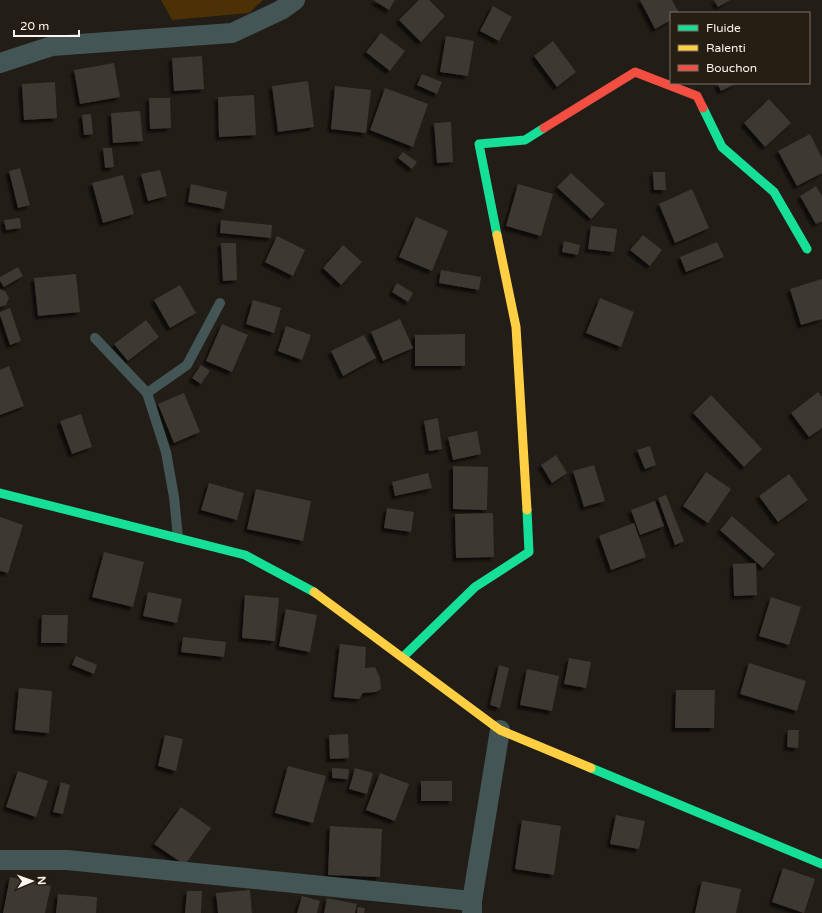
<svg xmlns="http://www.w3.org/2000/svg" width="822" height="913" font-family="'Varela Round',sans-serif">
  <style>
    .green { fill: #4c3106 }
    .building { fill: #3c3833; filter: url(#shadow) }
    .lines { fill: none; stroke-linecap: round; stroke-linejoin: round }
    .lane { stroke: #435555; stroke-width: 10 }
    .street { stroke: #435555; stroke-width: 20 }
    .fast { stroke: #16e098; stroke-width: 9 }
    .slow { stroke: #ffcf43; stroke-width: 9 }
    .jam { stroke: #f24e42; stroke-width: 9 }
  </style>
  <defs>
    <filter id="shadow"><feDropShadow dx="-3.5" dy="3.5" stdDeviation="1" flood-color="#0009"/></filter>
  </defs>
  <rect width="100%" height="100%" fill="#221d17"/>
  <path class="green" d="M161,0H263L249,13L172,20Z"/>
  <g class="building">
    <path d="M373,0H395L389,10Z"/>
    <path d="M419,0H429L445,16L421,42L399,20Z"/>
    <path d="M640,0H672L679,13H671V20L655,29Z"/>
    <path d="M714,0H730L718,7Z"/>
    <path d="M493,6L512,17L499,41L480,31Z"/>
    <path d="M381,33L405,51L390,71L366,52Z"/>
    <path d="M446,36L474,41L468,76L440,72Z"/>
    <path d="M553,41L576,72L557,87L534,56Z"/>
    <path d="M202,56L204,89L174,91L172,58Z"/>
    <path d="M114,63L120,97L80,104L74,70Z"/>
    <path d="M422,74L442,82L437,94L417,85Z"/>
    <path d="M308,81L314,127L278,132L272,86Z"/>
    <path d="M55,82L57,118L24,120L22,84Z"/>
    <path d="M717,83H737L721,91Z"/>
    <path d="M335,86L371,90L366,133L331,129Z"/>
    <path d="M385,88L428,104L413,147L370,130Z"/>
    <path d="M254,95L256,135L219,137L218,97Z"/>
    <path d="M149,98H170L171,128L150,129Z"/>
    <path d="M769,99L791,123L765,147L744,123Z"/>
    <path d="M140,111L143,141L113,143L111,113Z"/>
    <path d="M91,114L93,134L84,135L82,115Z"/>
    <path d="M451,122L453,162L437,163L434,123Z"/>
    <path d="M810,134L822,158V173L797,186L778,151Z"/>
    <path d="M103,148H112L114,167L105,168Z"/>
    <path d="M403,152L417,162L412,169L398,158Z"/>
    <path d="M20,168L30,205L18,208L9,171Z"/>
    <path d="M160,170L167,196L148,201L141,174Z"/>
    <path d="M653,172H665L666,190H654Z"/>
    <path d="M571,173L605,204L591,219L557,187Z"/>
    <path d="M123,175L134,214L103,223L92,183Z"/>
    <path d="M191,184L227,192L224,209L188,202Z"/>
    <path d="M518,184L553,194L541,236L506,226Z"/>
    <path d="M816,186L822,196V221L816,224L800,196Z"/>
    <path d="M692,189L709,228L675,243L659,204Z"/>
    <path d="M416,217L448,231L432,271L399,257Z"/>
    <path d="M20,218L21,228L6,230L4,220Z"/>
    <path d="M221,220L272,225L271,238L220,233Z"/>
    <path d="M591,226L617,229L614,252L588,249Z"/>
    <path d="M643,235L662,250L650,266L630,250Z"/>
    <path d="M277,236L305,250L293,276L265,262Z"/>
    <path d="M564,241L580,245L578,255L562,252Z"/>
    <path d="M717,242L724,257L686,272L680,257Z"/>
    <path d="M221,243H236L237,280L223,281Z"/>
    <path d="M343,245L362,262L341,285L323,268Z"/>
    <path d="M18,267L23,276L4,287L0,281V277Z"/>
    <path d="M441,270L481,277L479,290L439,283Z"/>
    <path d="M76,274L80,312L38,316L34,278Z"/>
    <path d="M822,279V319L801,325L790,289Z"/>
    <path d="M397,283L413,293L408,302L392,292Z"/>
    <path d="M180,285L196,313L170,328L154,300Z"/>
    <path d="M0,289L5,291L9,298L6,305L0,307Z"/>
    <path d="M600,298L634,312L621,347L586,333Z"/>
    <path d="M253,300L281,308L274,333L246,324Z"/>
    <path d="M10,308L21,341L10,345L0,315V312Z"/>
    <path d="M400,319L413,348L383,361L371,332Z"/>
    <path d="M146,320L159,337L128,361L114,344Z"/>
    <path d="M222,324L248,335L232,372L206,361Z"/>
    <path d="M286,326L311,335L302,360L278,351Z"/>
    <path d="M465,334V366H415V335Z"/>
    <path d="M364,335L376,358L343,376L331,351Z"/>
    <path d="M201,365L210,371L201,384L192,378Z"/>
    <path d="M9,366L24,406L0,415V370Z"/>
    <path d="M818,392L822,397V428L809,437L791,413Z"/>
    <path d="M184,393L200,432L174,443L158,404Z"/>
    <path d="M711,395L762,449L744,467L693,413Z"/>
    <path d="M81,414L92,447L72,454L60,421Z"/>
    <path d="M438,418L442,449L429,451L424,421Z"/>
    <path d="M477,431L481,454L453,460L448,437Z"/>
    <path d="M650,446L656,465L645,469L637,450Z"/>
    <path d="M556,455L567,473L552,483L541,465Z"/>
    <path d="M594,465L605,501L584,507L573,471Z"/>
    <path d="M453,466L488,467L487,510L453,509Z"/>
    <path d="M706,472L731,489L708,523L683,506Z"/>
    <path d="M428,473L432,488L395,496L392,482Z"/>
    <path d="M789,474L808,500L778,522L759,496Z"/>
    <path d="M209,483L244,493L237,520L201,510Z"/>
    <path d="M256,489L311,501L303,541L247,529Z"/>
    <path d="M666,495L684,541L675,545L658,498Z"/>
    <path d="M655,501L664,526L640,535L631,510Z"/>
    <path d="M387,508L414,512L411,532L384,528Z"/>
    <path d="M493,513L494,557L456,558L455,514Z"/>
    <path d="M732,516L775,554L763,568L720,530Z"/>
    <path d="M0,517L23,525L8,573L0,571Z"/>
    <path d="M634,523L646,557L611,570L599,536Z"/>
    <path d="M104,552L144,562L133,607L92,597Z"/>
    <path d="M756,563L757,595L734,596L733,564Z"/>
    <path d="M148,592L182,599L177,623L143,616Z"/>
    <path d="M245,595L279,598L275,641L242,638Z"/>
    <path d="M771,597L801,607L789,645L759,636Z"/>
    <path d="M286,609L317,615L310,652L279,646Z"/>
    <path d="M42,615H68L67,643H41Z"/>
    <path d="M183,637L226,642L224,657L181,652Z"/>
    <path d="M340,644L366,647L365,668L375,667L380,678L381,689L376,692L363,693L359,699L334,697Z"/>
    <path d="M76,656L97,665L94,674L72,665Z"/>
    <path d="M569,658L591,662L586,688L564,684Z"/>
    <path d="M749,663L806,681L797,711L740,694Z"/>
    <path d="M499,665L509,668L500,708L490,705Z"/>
    <path d="M527,669L559,676L552,711L520,705Z"/>
    <path d="M19,688L52,691L49,733L15,730Z"/>
    <path d="M676,690H715L714,728H675Z"/>
    <path d="M788,730H799L798,748L787,747Z"/>
    <path d="M348,734L349,758L330,759L329,735Z"/>
    <path d="M165,735L183,739L176,771L158,766Z"/>
    <path d="M288,766L326,776L313,823L275,813Z"/>
    <path d="M332,768L349,769L348,779L332,778Z"/>
    <path d="M355,768L373,773L367,794L349,789Z"/>
    <path d="M18,771L48,781L36,817L6,807Z"/>
    <path d="M380,773L409,784L395,821L366,810Z"/>
    <rect x="421" y="781" width="31" height="20"/>
    <path d="M61,782L70,785L63,814L53,812Z"/>
    <path d="M181,807L211,828L185,865L154,844Z"/>
    <path d="M616,815L645,821L639,849L610,844Z"/>
    <path d="M522,820L561,826L554,875L515,869Z"/>
    <path d="M330,826L382,829L380,877L328,875Z"/>
    <path d="M783,868L815,879L804,913L772,902Z"/>
    <path d="M10,877L51,886L45,913H3Z"/>
    <path d="M702,881L741,889L736,913H695Z"/>
    <path d="M250,890L252,913H218L216,893Z"/>
    <path d="M187,891H202L201,913H185Z"/>
    <path d="M58,894L97,897L96,913H56Z"/>
    <path d="M302,896L320,901L317,913H297Z"/>
    <path d="M327,898L357,904L355,913H324Z"/>
    <path d="M358,907L365,908L364,913H357Z"/>
  </g>
  <g class="lines">
    <g class="lane">
      <path d="M95,338L147,393"/>
      <path d="M178,538L174,497L166,452L147,393L187,365L220,303"/>
    </g>
    <g class="street">
      <path d="M0,63L52,46L232,33L281,10L295,0"/>
      <path d="M0,860H67L472,901"/>
      <path d="M472,913V901L500,730"/>
    </g>
    <g class="fast">
      <path d="M703,108L722,147L774,192L807,249"/>
      <path d="M497,235L479,144L525,140L544,128"/>
      <path d="M0,493L245,555L314,592"/>
      <path d="M403,657L475,587L529,552L527,510"/>
      <path d="M591,768L822,864"/>
    </g>
    <g class="slow">
      <path d="M497,235L516,327L527,510"/>
      <path d="M314,592L500,730L591,768"/>
    </g>
    <path class="jam" d="M544,128L635,72L697,96L703,108"/>
  </g>
  <rect x="670" y="12" width="140" height="72" fill="#261d13" stroke="#7b736a"/>
  <rect x="678" y="25" width="20" height="6" fill="#16e098" stroke="#7b736a"/>
  <text x="706" y="32" font-size="12" fill="#faf4ed">Fluide</text>
  <rect x="678" y="45" width="20" height="6" fill="#ffcf43" stroke="#7b736a"/>
  <text x="706" y="52" font-size="12" fill="#faf4ed">Ralenti</text>
  <rect x="678" y="65" width="20" height="6" fill="#f24e42" stroke="#7b736a"/>
  <text x="706" y="72" font-size="12" fill="#faf4ed">Bouchon</text>
  <g transform="translate(32 881) rotate(88)" stroke="#261d13" stroke-width="3" paint-order="stroke">
  <path d="M0-3L7 15L0 10L-7 15Z" fill="#faf4ed"/>
  <text y="-6" font-size="11" font-weight="bold" text-anchor="middle" fill="#faf4ed">N</text>
  </g>
  <path d="M14 30v6h65v-6" fill="none" stroke="#faf4ed" stroke-width="2"/>
  <text x="20" y="30" font-size="12" fill="#faf4ed" stroke="#261d13" stroke-width="3" paint-order="stroke">20 m</text>
</svg>
